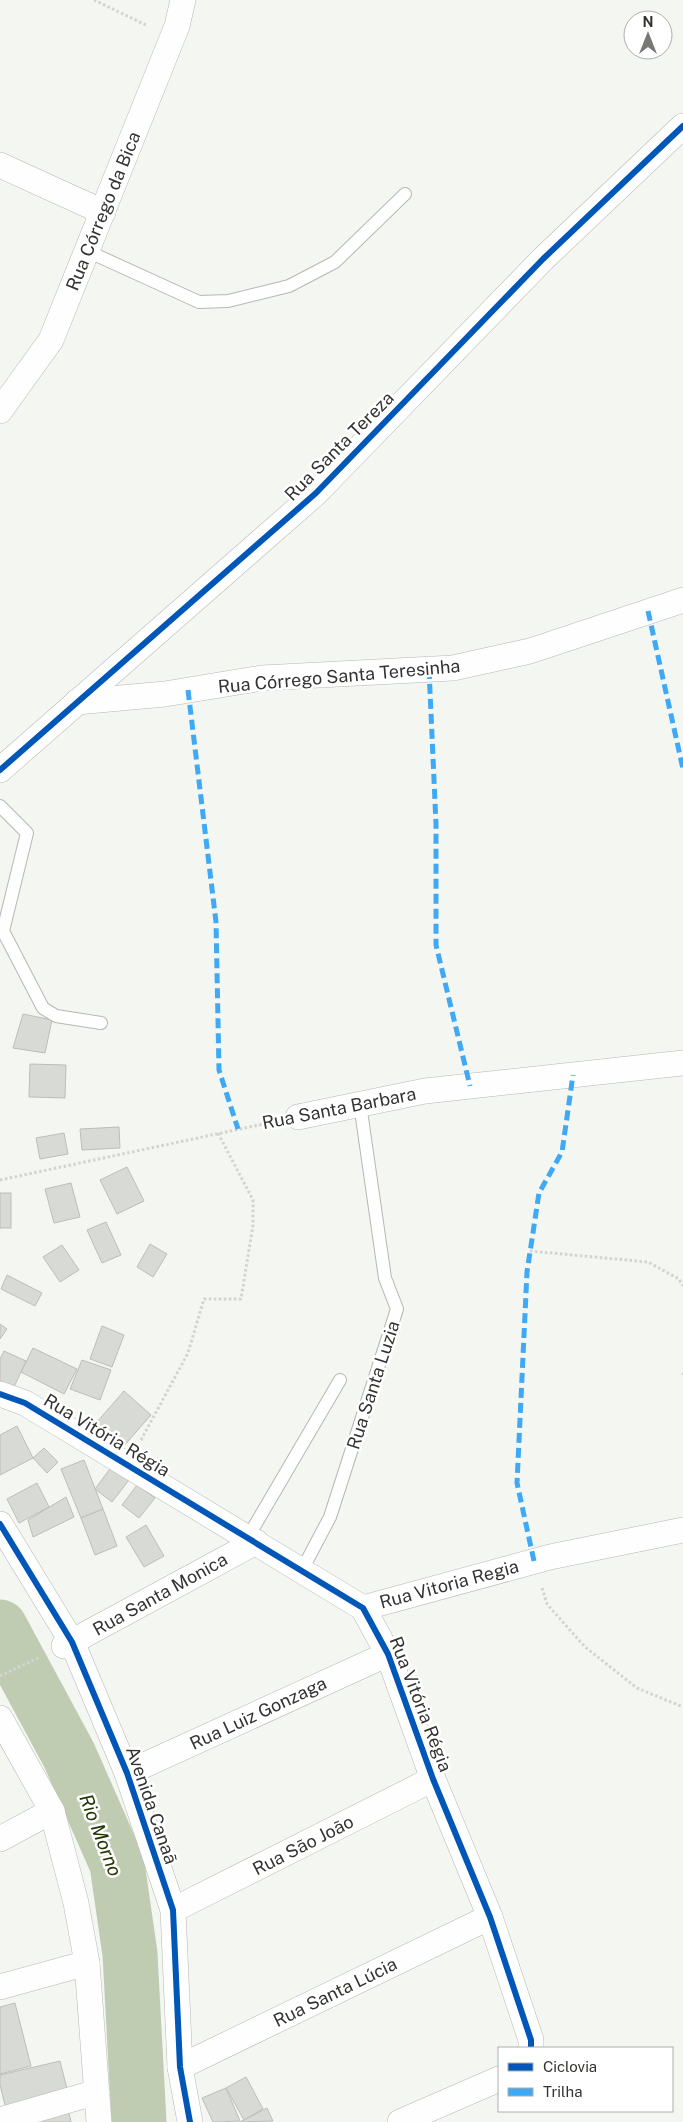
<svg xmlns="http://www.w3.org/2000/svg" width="683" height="2122" font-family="'Public Sans',sans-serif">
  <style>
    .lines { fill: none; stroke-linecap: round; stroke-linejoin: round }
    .river { stroke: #c0ccb2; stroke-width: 55 }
    .building { fill: #d8dad6; stroke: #bcbebb }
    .lane-casing { stroke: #b6b8b4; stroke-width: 14 }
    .street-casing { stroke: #b6b8b4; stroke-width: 26 }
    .path { stroke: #d3d3d2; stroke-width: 3; stroke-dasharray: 2.5 2.5; stroke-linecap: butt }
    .lane { stroke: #fdfefd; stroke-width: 12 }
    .street { stroke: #fdfefd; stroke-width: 25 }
    .quiet { stroke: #3fa9f5; stroke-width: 5; stroke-dasharray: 10 5; stroke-linecap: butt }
    .cycleway-casing { stroke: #fff; stroke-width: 9 }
    .cycleway { stroke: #0057b8; stroke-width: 6 }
    .labels { text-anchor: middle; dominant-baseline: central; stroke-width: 5; stroke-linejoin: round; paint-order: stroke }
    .street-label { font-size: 18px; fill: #333431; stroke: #fff }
    .water-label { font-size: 19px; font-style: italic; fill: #223600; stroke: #fff }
  </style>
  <rect width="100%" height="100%" fill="#f4f6f2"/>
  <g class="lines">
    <path class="river" d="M0,1627L69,1755L117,1864L130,1954L139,2122"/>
  </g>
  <g class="building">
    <path d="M23,1014L52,1020L45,1053L13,1048Z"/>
    <path d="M30,1064L66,1065L65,1098L29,1097Z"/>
    <path d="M119,1127L120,1148L82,1150L80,1129Z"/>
    <path d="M64,1133L68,1154L40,1159L36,1138Z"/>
    <path d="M127,1167L144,1201L117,1214L100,1180Z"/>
    <path d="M71,1183L80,1217L54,1223L45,1189Z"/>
    <rect x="0" y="1193" width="11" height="35"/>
    <path d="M106,1222L121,1255L102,1263L87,1230Z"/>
    <path d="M150,1244L167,1254L153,1277L137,1267Z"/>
    <path d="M62,1245L79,1270L60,1282L43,1257Z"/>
    <path d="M7,1275L42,1293L35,1306L1,1289Z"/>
    <path d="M0,1324L7,1329L0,1339Z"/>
    <path d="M102,1326L124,1335L112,1367L90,1359Z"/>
    <path d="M33,1348L77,1369L64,1394L21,1372Z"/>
    <path d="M4,1351L26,1361L14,1387L0,1381V1359Z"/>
    <path d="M82,1360L111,1370L100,1400L70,1389Z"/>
    <path d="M124,1391L151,1415L123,1447L96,1423Z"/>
    <path d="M17,1426L33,1458L0,1475V1435Z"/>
    <path d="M44,1448L58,1462L47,1473L33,1458Z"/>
    <path d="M84,1460L103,1509L81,1518L61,1469Z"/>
    <path d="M112,1466L129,1480L112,1502L95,1489Z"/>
    <path d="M37,1483L49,1507L19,1523L7,1499Z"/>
    <path d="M137,1485L155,1498L139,1518L122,1505Z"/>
    <path d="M66,1497L74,1517L33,1537L28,1520Z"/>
    <path d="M103,1509L117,1546L95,1555L81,1518Z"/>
    <path d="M146,1525L164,1556L144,1567L126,1537Z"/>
    <path d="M15,2003L31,2066L0,2074V2007Z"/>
    <path d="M60,2061L69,2097L7,2113L0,2085V2075Z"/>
    <path d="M246,2077L263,2109L244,2120L226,2088Z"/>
    <path d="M226,2088L240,2121L213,2122L202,2098Z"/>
    <path d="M68,2108L71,2122H43L41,2114Z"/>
    <path d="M267,2108L273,2121L240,2122Z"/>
  </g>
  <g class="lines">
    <g class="lane-casing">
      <g id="lane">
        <path d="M87,251L199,302L228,301L289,286L335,262L405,194"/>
        <path d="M0,806L27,833L3,931L43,1008L56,1016L101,1023"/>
        <path d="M248,1537L340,1380"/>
        <path d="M302,1570L330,1517L397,1309L385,1278L360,1104"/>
      </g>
    </g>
    <g class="street-casing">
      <g id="street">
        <path d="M0,165L103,212"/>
        <path d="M0,411L51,340L177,26L183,0"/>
        <path d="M77,702L165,694L262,678L453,668L530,651L683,600"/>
        <path d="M0,770L316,493L543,259L683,126"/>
        <path d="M298,1117L425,1091L683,1063"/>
        <path d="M0,1394L25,1403L363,1608L388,1654L433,1779L490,1917L531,2040V2048"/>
        <path d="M0,1524L72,1642L127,1773L173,1910L180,2067L190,2122"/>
        <path d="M363,1608L550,1557L683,1530"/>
        <path d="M64,1646L256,1542"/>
        <path d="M0,1718L52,1811L76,1903L87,1963L99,2122"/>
        <path d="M127,1773L388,1654"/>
        <path d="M0,1839L52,1811"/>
        <path d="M173,1910L433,1779"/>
        <path d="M0,1987L87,1963"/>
        <path d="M180,2067L490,1917"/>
        <path d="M0,2120L97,2092"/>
        <path d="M400,2122L499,2079"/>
      </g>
    </g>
    <g class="path">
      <path d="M94,0L148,26"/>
      <path d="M0,1180L273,1122"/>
      <path d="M530,1251L648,1262L679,1279L683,1286"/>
      <path d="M683,1373V1375"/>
      <path d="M141,1440L188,1353L204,1299H241L253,1225V1200L218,1133"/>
      <path d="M542,1588L547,1604L585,1647L637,1688L683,1707"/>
      <path d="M0,1676L40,1657"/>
    </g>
    <use href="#lane" class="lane"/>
    <use href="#street" class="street"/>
    <g class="quiet">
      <path d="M648,611L683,769"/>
      <path d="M429,669L436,824V945L470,1086"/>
      <path d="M188,690L216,922L219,1070L238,1129"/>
      <path d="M534,1561L517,1483L527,1272L539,1193L562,1152L573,1075"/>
    </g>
    <g class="cycleway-casing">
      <g id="cycleway">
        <path d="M0,770L316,493L543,259L683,126"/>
        <path d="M0,1394L25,1403L363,1608L388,1654L433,1779L490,1917L531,2040V2048"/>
        <path d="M0,1524L72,1642L127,1773L173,1910L180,2067L190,2122"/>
      </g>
    </g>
    <use href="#cycleway" class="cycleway"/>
  </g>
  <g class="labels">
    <g class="street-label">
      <text transform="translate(103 211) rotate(-68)">Rua Córrego da Bica</text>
      <text transform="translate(339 446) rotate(-45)">Rua Santa Tereza</text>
      <text transform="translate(339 676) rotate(-5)">Rua Córrego Santa Teresinha</text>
      <text transform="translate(339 1108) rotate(-11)">Rua Santa Barbara</text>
      <text transform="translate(373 1385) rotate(-72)">Rua Santa Luzia</text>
      <text transform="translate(107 1435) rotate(31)">Rua Vitória Régia</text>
      <text transform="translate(449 1584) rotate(-15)">Rua Vitoria Regia</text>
      <text transform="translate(160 1594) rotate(-29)">Rua Santa Monica</text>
      <text transform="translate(421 1704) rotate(69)">Rua Vitória Régia</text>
      <text transform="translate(258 1713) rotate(-25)">Rua Luiz Gonzaga</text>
      <text transform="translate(152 1805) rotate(71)">Avenida Canaã</text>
      <text transform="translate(303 1845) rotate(-27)">Rua São João</text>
      <text transform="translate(335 1992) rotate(-26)">Rua Santa Lúcia</text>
    </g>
    <g class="water-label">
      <text transform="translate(101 1835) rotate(69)">Rio Morno</text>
    </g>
  </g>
  <rect x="498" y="2047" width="175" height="65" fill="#ffffff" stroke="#adaead"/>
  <rect x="508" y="2063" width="25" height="8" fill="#0057b8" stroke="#adaead"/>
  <text x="543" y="2072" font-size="15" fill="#333431">Ciclovia</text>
  <rect x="508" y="2088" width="25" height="8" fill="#3fa9f5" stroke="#adaead"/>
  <text x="543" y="2097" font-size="15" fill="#333431">Trilha</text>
  <g transform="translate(648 35)"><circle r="24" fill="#ffffff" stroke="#adaead"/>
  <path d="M0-4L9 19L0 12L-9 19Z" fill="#777875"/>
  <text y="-8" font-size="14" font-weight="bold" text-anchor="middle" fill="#333431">N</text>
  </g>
</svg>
